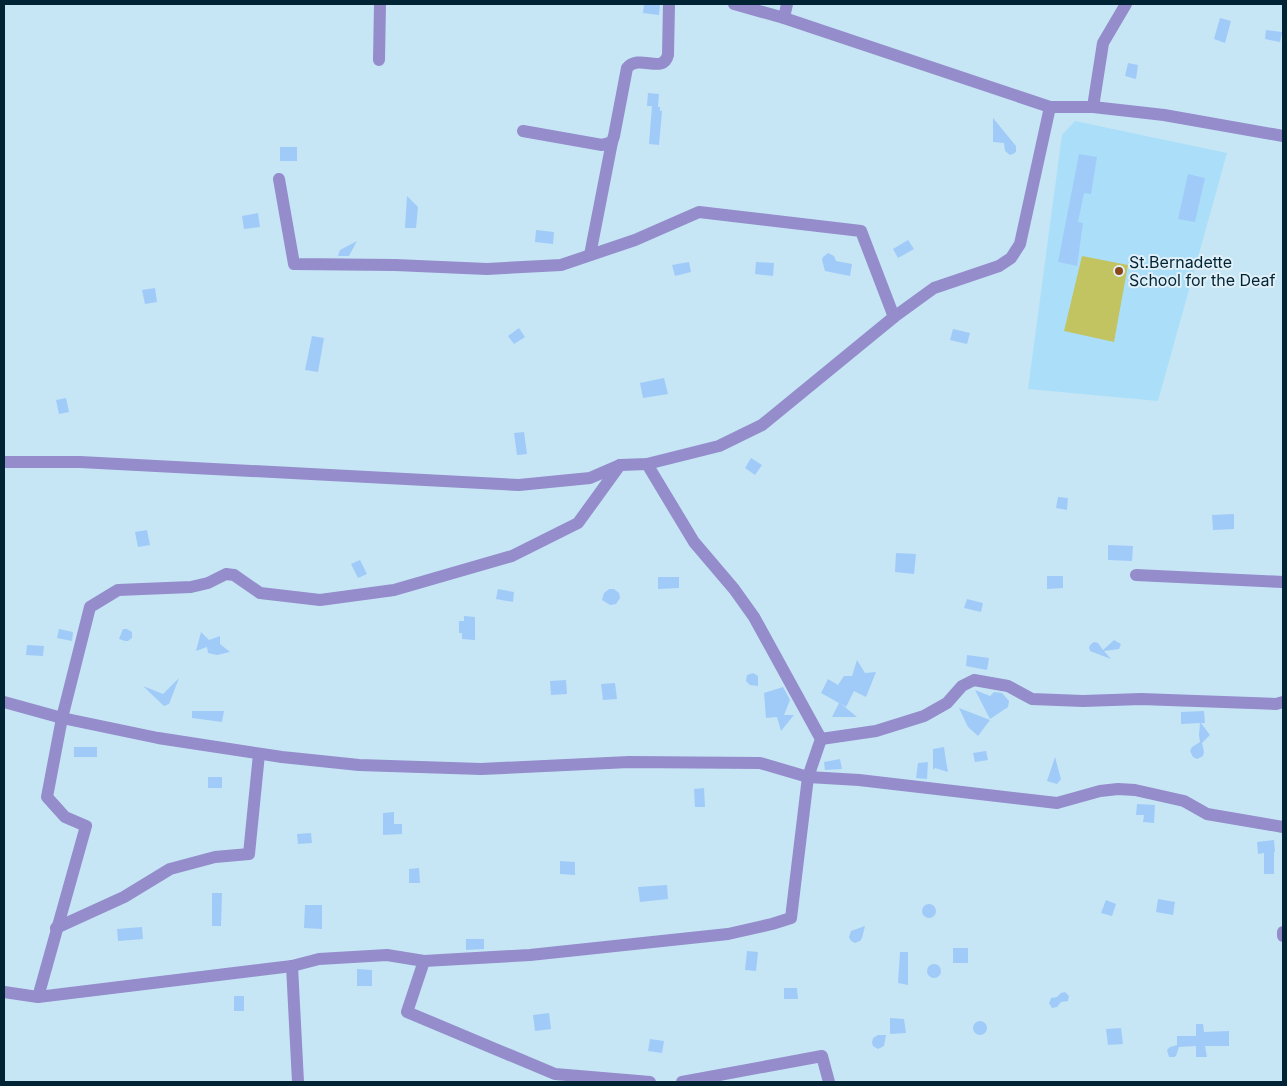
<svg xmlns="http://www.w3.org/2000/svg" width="1287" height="1086" font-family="Inter,sans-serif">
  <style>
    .built { fill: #abdff9 }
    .green { fill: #c2c361 }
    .building { fill: #a0cbf8 }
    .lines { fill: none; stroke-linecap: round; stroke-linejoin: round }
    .minor { stroke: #948ccb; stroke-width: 12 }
    .poi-dot { fill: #8b471c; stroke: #e1f0f8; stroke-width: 2 }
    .labels { text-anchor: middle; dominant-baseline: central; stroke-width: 4; stroke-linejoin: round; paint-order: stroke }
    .poi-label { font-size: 16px; fill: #002433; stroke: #e1f0f8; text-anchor: start }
  </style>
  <rect width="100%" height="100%" fill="#c6e6f5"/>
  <path class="built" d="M1075,121L1227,153L1158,401L1028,389L1062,135Z"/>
  <path class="green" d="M1082,256L1128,265L1114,342L1064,331Z"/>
  <g class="building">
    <path d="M644,4H660L659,15L643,13Z"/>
    <path d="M1220,18L1231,21L1225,43L1214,39Z"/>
    <path d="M1266,30L1282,32L1280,42L1265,39Z"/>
    <path d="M1128,63L1138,65L1136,79L1125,76Z"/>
    <path d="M648,93L659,94L658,107H660V111H662L659,145L649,144L652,106H647Z"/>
    <path d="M993,118L1016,146V152L1013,154L1010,155L1005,151L1004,143L993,142Z"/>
    <rect x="280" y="147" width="17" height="14"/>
    <path d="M1079,154L1097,157L1091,194L1084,193L1078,222L1083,223L1077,266L1058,262Z"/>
    <path d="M1188,174L1205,178L1195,222L1178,219Z"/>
    <path d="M407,196L418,207L416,228H405Z"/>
    <path d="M258,213L260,227L244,229L242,216Z"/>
    <path d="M536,230L554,232L553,244L535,242Z"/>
    <path d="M908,240L914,249L898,258L893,249Z"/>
    <path d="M357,241L349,256H338L340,250Z"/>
    <path d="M828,253L834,256L836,261L852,264L850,276L825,271L822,260L823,257Z"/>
    <path d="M689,262L691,272L675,276L672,265Z"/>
    <path d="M756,262L774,263L773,276L755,274Z"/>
    <path d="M155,288L157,302L145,304L142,290Z"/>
    <path d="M519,328L525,337L514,344L508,336Z"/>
    <path d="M953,329L970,333L967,344L950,340Z"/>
    <path d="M312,336L324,338L318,372L305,370Z"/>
    <path d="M664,378L668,394L643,398L640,383Z"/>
    <path d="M66,398L69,412L59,414L56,400Z"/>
    <path d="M524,432L527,454L517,455L514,433Z"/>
    <path d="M751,458L762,465L755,475L745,468Z"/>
    <path d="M1058,497L1068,498L1067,510L1056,508Z"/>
    <path d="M1234,514V529L1213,530L1212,515Z"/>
    <path d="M147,530L150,545L138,547L135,532Z"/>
    <path d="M1108,545L1133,546L1132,561L1108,560Z"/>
    <path d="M896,553L916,554L914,574L895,572Z"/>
    <path d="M360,560L367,574L358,578L351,564Z"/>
    <path d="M1047,576H1063V588L1047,589Z"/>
    <path d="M658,577H679V588L658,589Z"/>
    <path d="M498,589L514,592L513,602L496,599Z"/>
    <path d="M609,589H614L619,593L620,598L616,604L610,605L602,600L604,593Z"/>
    <path d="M967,599L983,603L981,612L964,608Z"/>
    <path d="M464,616L475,617V640L462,639V633H459V621H464Z"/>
    <path d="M59,629L73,632L72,641L57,638Z"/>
    <path d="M123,629H127L132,632V638L128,641H125L119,639Z"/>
    <path d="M201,632L209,640L220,636V644L230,652L217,655L208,653L207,647L196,651Z"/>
    <path d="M1114,640L1121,644L1119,649L1104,651L1111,659L1090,651L1089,647L1091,644L1094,642L1098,643L1103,650Z"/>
    <path d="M27,645L44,646L43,656L26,655Z"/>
    <path d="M967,655L989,658L987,670L966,666Z"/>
    <path d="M857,660L865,673L876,672L866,697L854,691L846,707L840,703L857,717H832L839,703L821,693L828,679L838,685L844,676H852Z"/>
    <path d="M753,673L758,676V686L750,685L746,681L747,675Z"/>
    <path d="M179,678L169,704L164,706L143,686L163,694Z"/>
    <path d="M566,680L567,694L551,695L550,681Z"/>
    <path d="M615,683L617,699L603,700L601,684Z"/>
    <path d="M783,687L790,700L784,715H794L781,731L777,717L766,718L764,693Z"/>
    <path d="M975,690L990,696L994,692L1002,693L1009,701L1008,707L990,719Z"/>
    <path d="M959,708L990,720L978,736L968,727Z"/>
    <path d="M192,711H224L222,722L192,718Z"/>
    <path d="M1204,711L1205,723H1201L1210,735L1202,743L1204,752L1203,756L1197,759L1193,757L1190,751L1192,747L1200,742L1199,735L1200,723L1181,724V712Z"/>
    <rect x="74" y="747" width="23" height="10"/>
    <path d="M944,747L946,761L948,772L935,768L933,770V749Z"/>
    <path d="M986,751L988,760L975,762L973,753Z"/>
    <path d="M1055,757L1061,779L1057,784L1047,781Z"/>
    <path d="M840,759L842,769L825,770L824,762Z"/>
    <path d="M928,762L927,779L916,778L918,763Z"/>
    <rect x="208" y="777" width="14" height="11"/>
    <path d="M704,788L705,807H695L694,789Z"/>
    <path d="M1137,804L1155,805L1154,823L1143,822L1144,815H1136Z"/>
    <path d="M394,812V824H402V834L383,835V813Z"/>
    <path d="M311,833L312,843L298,844L297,834Z"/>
    <path d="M1274,840L1275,852H1274V874H1264V853L1258,854L1257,842Z"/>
    <path d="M560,861L575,862V875L560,874Z"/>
    <path d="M419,868L420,883H409V869Z"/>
    <path d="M667,885L668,899L640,902L638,887Z"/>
    <path d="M212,893H222L221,926H212Z"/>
    <path d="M1158,899L1175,902L1173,915L1156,912Z"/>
    <path d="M1106,900L1116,904L1112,916L1101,913Z"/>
    <circle cx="929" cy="911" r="7"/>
    <path d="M305,905H322V929L304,928Z"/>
    <path d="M865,926L862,938L860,941L855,943L851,941L849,937L851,931Z"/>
    <path d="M142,927L143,939L118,941L117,929Z"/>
    <path d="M466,939H484V949L466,950Z"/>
    <rect x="953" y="948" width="15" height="15"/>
    <path d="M747,951L758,952L756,971L745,970Z"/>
    <path d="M900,952H908V985L898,983Z"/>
    <circle cx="934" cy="971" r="7"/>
    <path d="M357,969L372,970V986H357Z"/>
    <path d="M784,988H797L798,999H784Z"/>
    <path d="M1065,992L1069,996L1068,1001L1061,1002L1057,1007L1052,1008L1049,1003L1051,998L1057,997L1061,993Z"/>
    <rect x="234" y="996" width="10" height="15"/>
    <path d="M549,1013L551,1029L535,1031L533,1015Z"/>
    <path d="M890,1018L904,1019L906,1033L890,1034Z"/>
    <circle cx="980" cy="1028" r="7"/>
    <path d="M1196,1024H1203L1204,1032L1229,1031V1046H1205L1207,1057H1196V1046L1179,1047L1176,1056L1174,1057H1169L1167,1050L1170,1047L1177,1045V1036H1196Z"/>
    <path d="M1121,1028L1123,1044L1108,1045L1106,1029Z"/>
    <path d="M878,1035H886L884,1046L878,1049L873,1046L872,1043L873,1038Z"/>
    <path d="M650,1039L664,1041L662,1053L648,1051Z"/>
  </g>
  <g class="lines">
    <g class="minor">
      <path d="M734,4L784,18L1050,107H1093L1164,115L1283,136"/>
      <path d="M784,18L787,4"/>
      <path d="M379,60L380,4"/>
      <path d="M1093,107L1103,43L1126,4"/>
      <path d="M523,131L602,145L612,142L614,136L627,68C639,53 663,75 668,55L669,4"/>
      <path d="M279,179L294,264L395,265L487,269L561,265L635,240L699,212L861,231L894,317"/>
      <path d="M590,255L612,142"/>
      <path d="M4,462H80L519,485L590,478L620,465L647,464L719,446L762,425L894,317L934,288L999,266L1011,258L1020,244L1050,107"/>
      <path d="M1136,575L1283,582"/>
      <path d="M4,702L62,718L158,738L282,757L359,765L481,769L629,762L760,763L808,777L859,780L1057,803L1100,791L1118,789L1135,790L1184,801L1207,814L1283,827"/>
      <path d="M821,739L876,731L924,716L947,703L962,686L974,680L1008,686L1032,699L1083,701L1141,699L1276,704L1283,702"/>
      <path d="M56,928L124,897L170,869L215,857L249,854L259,754"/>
      <path d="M1283,932V936"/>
      <path d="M424,961L407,1012L555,1074L650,1082"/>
      <path d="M292,966L298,1082"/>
      <path d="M4,992L38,997L292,966L319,959L387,955L424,961L530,955L728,934L772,924L791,918L808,777L821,739L754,617L734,589L694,542L647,464"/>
      <path d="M38,997L86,826L65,817L47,797L62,718L90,607L118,590L191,587L208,583L226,574L234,575L260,593L320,600L394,590L512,556L578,523L620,465"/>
      <path d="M682,1082L822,1056L829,1082"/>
    </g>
  </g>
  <circle class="poi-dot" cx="1119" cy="271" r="5"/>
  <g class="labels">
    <g class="poi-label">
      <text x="1129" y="262">St.Bernadette<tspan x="1129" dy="18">School for the Deaf</tspan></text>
    </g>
  </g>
  <rect width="1287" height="1086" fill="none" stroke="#002433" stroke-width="10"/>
</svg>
